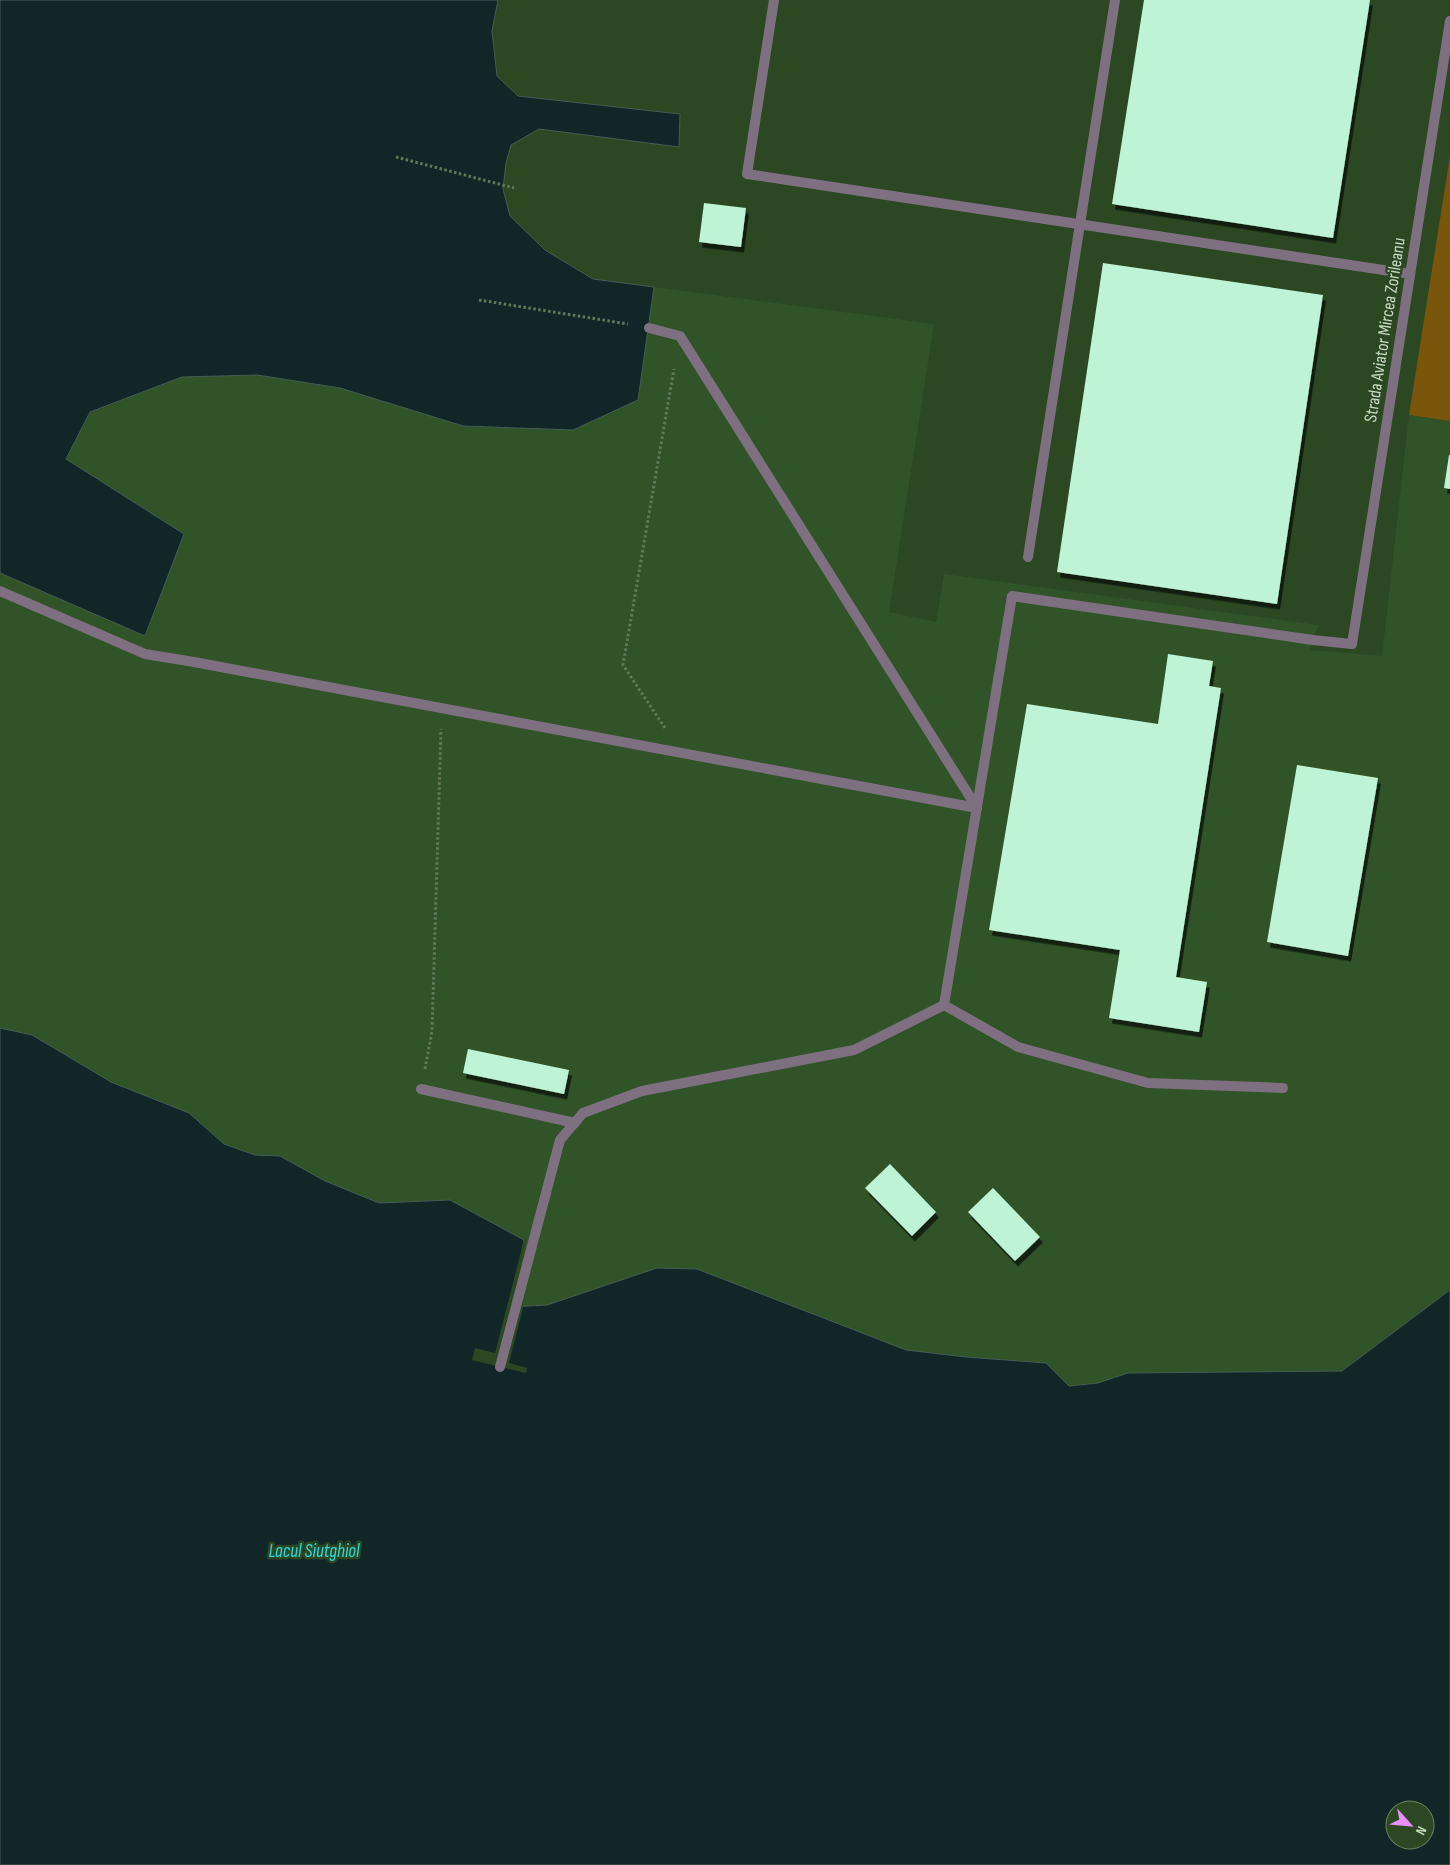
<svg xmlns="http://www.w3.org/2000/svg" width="1450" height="1865" font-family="'Sofia Sans Condensed',sans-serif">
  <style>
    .built { fill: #315328 }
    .green { fill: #7a560c }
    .water { fill: #112627; stroke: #485c56; fill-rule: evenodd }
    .pier { fill: #2b4823 }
    .building { fill: #bef4d5; filter: url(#shadow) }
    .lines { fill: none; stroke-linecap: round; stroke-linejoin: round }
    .path { stroke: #617a5a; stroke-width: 3; stroke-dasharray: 2.5 2.5; stroke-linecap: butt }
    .lane { stroke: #7e7081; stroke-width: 10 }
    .street { stroke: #7e7081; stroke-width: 10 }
    .labels { text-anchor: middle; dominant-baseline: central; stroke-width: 5; stroke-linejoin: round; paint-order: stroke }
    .street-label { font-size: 18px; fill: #c8d9c3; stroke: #2b4823 }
    .water-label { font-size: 19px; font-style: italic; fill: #2adae1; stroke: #2b4823 }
  </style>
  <defs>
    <filter id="shadow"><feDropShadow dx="3" dy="5.5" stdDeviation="0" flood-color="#0009"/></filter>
  </defs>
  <rect width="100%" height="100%" fill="#2b4823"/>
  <path class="built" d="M654,287L934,324L889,612L936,622L944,574L1318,625L1310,650L1382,656L1409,415L1450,421V1290L1342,1371L1128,1373L1098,1383L1069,1386L1046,1363L966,1357L906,1350L697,1269L547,1305L510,1307L450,1200L379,1203L325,1181L281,1157L255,1155L224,1144L189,1113L111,1082L32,1035L0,1028V573L145,636L184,534L66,460L90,413L182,377L257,375L340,388L463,426L638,400Z"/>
  <path class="green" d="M1450,156V421L1409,415Z"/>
  <g class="water">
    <path d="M0,0H498L492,31L497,76L518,96L680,114L679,147L539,129L511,145L506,163L503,189L510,216L545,250L593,279L654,287L638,400L573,430L463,426L340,388L257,375L182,377L90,412L66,459L184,534L145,636L0,573Z"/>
    <path d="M0,1028L32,1035L111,1082L189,1113L224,1144L255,1155L280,1156L325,1181L379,1203L450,1200L524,1240L511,1307L547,1305L657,1268L697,1269L906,1350L966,1357L1046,1363L1069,1386L1098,1383L1128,1373L1342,1371L1450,1290V1865H0ZM1395,1810H1425V1840H1395Z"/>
  </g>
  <path class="pier" d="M524,1240H526L514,1304H524L509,1363L527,1368L526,1373L472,1360L475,1348L495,1353Z"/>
  <g class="building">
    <path d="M1144,0H1370L1333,238L1112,204Z"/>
    <path d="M704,203L746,208L741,247L699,242Z"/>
    <path d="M1103,263L1323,295L1277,604L1057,572Z"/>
    <path d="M1449,455H1450V489L1444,488Z"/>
    <path d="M1168,654L1213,661L1209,686L1221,688L1176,977L1207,982L1199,1032L1109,1018L1120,950L989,930L1027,704L1158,724Z"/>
    <path d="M1297,765L1378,778L1348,956L1267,942Z"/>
    <path d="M468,1049L569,1070L564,1094L463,1073Z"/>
    <path d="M890,1164L936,1212L912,1236L865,1188Z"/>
    <path d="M993,1188L1040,1237L1015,1261L968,1212Z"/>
  </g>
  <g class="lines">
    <g class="path">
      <path d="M396,157L514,188"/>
      <path d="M479,300L628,324"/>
      <path d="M665,728L623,665L674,369"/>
      <path d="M425,1069L432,1031L441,729"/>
    </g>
    <g class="lane">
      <path d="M774,0L747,174L1410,274"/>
      <path d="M649,328L680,336L977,808"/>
      <path d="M1028,557L1115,0"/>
      <path d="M0,591L145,654L194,662L977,808"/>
      <path d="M944,1005L1012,596L1313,640L1352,644"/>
      <path d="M944,1005L1018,1047L1148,1083L1283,1088"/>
      <path d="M421,1089L575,1123"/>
      <path d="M500,1367L560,1140L583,1113L642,1091L854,1050L944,1005"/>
    </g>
    <path class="street" d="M1352,644L1450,21"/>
  </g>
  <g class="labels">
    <g class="street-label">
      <text transform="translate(1385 330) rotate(-81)">Strada Aviator Mircea Zorileanu</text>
    </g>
    <g class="water-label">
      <text x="314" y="1551">Lacul Siutghiol</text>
    </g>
  </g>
  <g transform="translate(1410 1825) rotate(117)"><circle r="24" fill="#2b4823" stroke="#6a8263"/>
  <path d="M0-4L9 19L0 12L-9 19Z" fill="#e88eff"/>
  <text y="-8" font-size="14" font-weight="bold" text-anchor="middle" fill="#c8d9c3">N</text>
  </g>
</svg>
